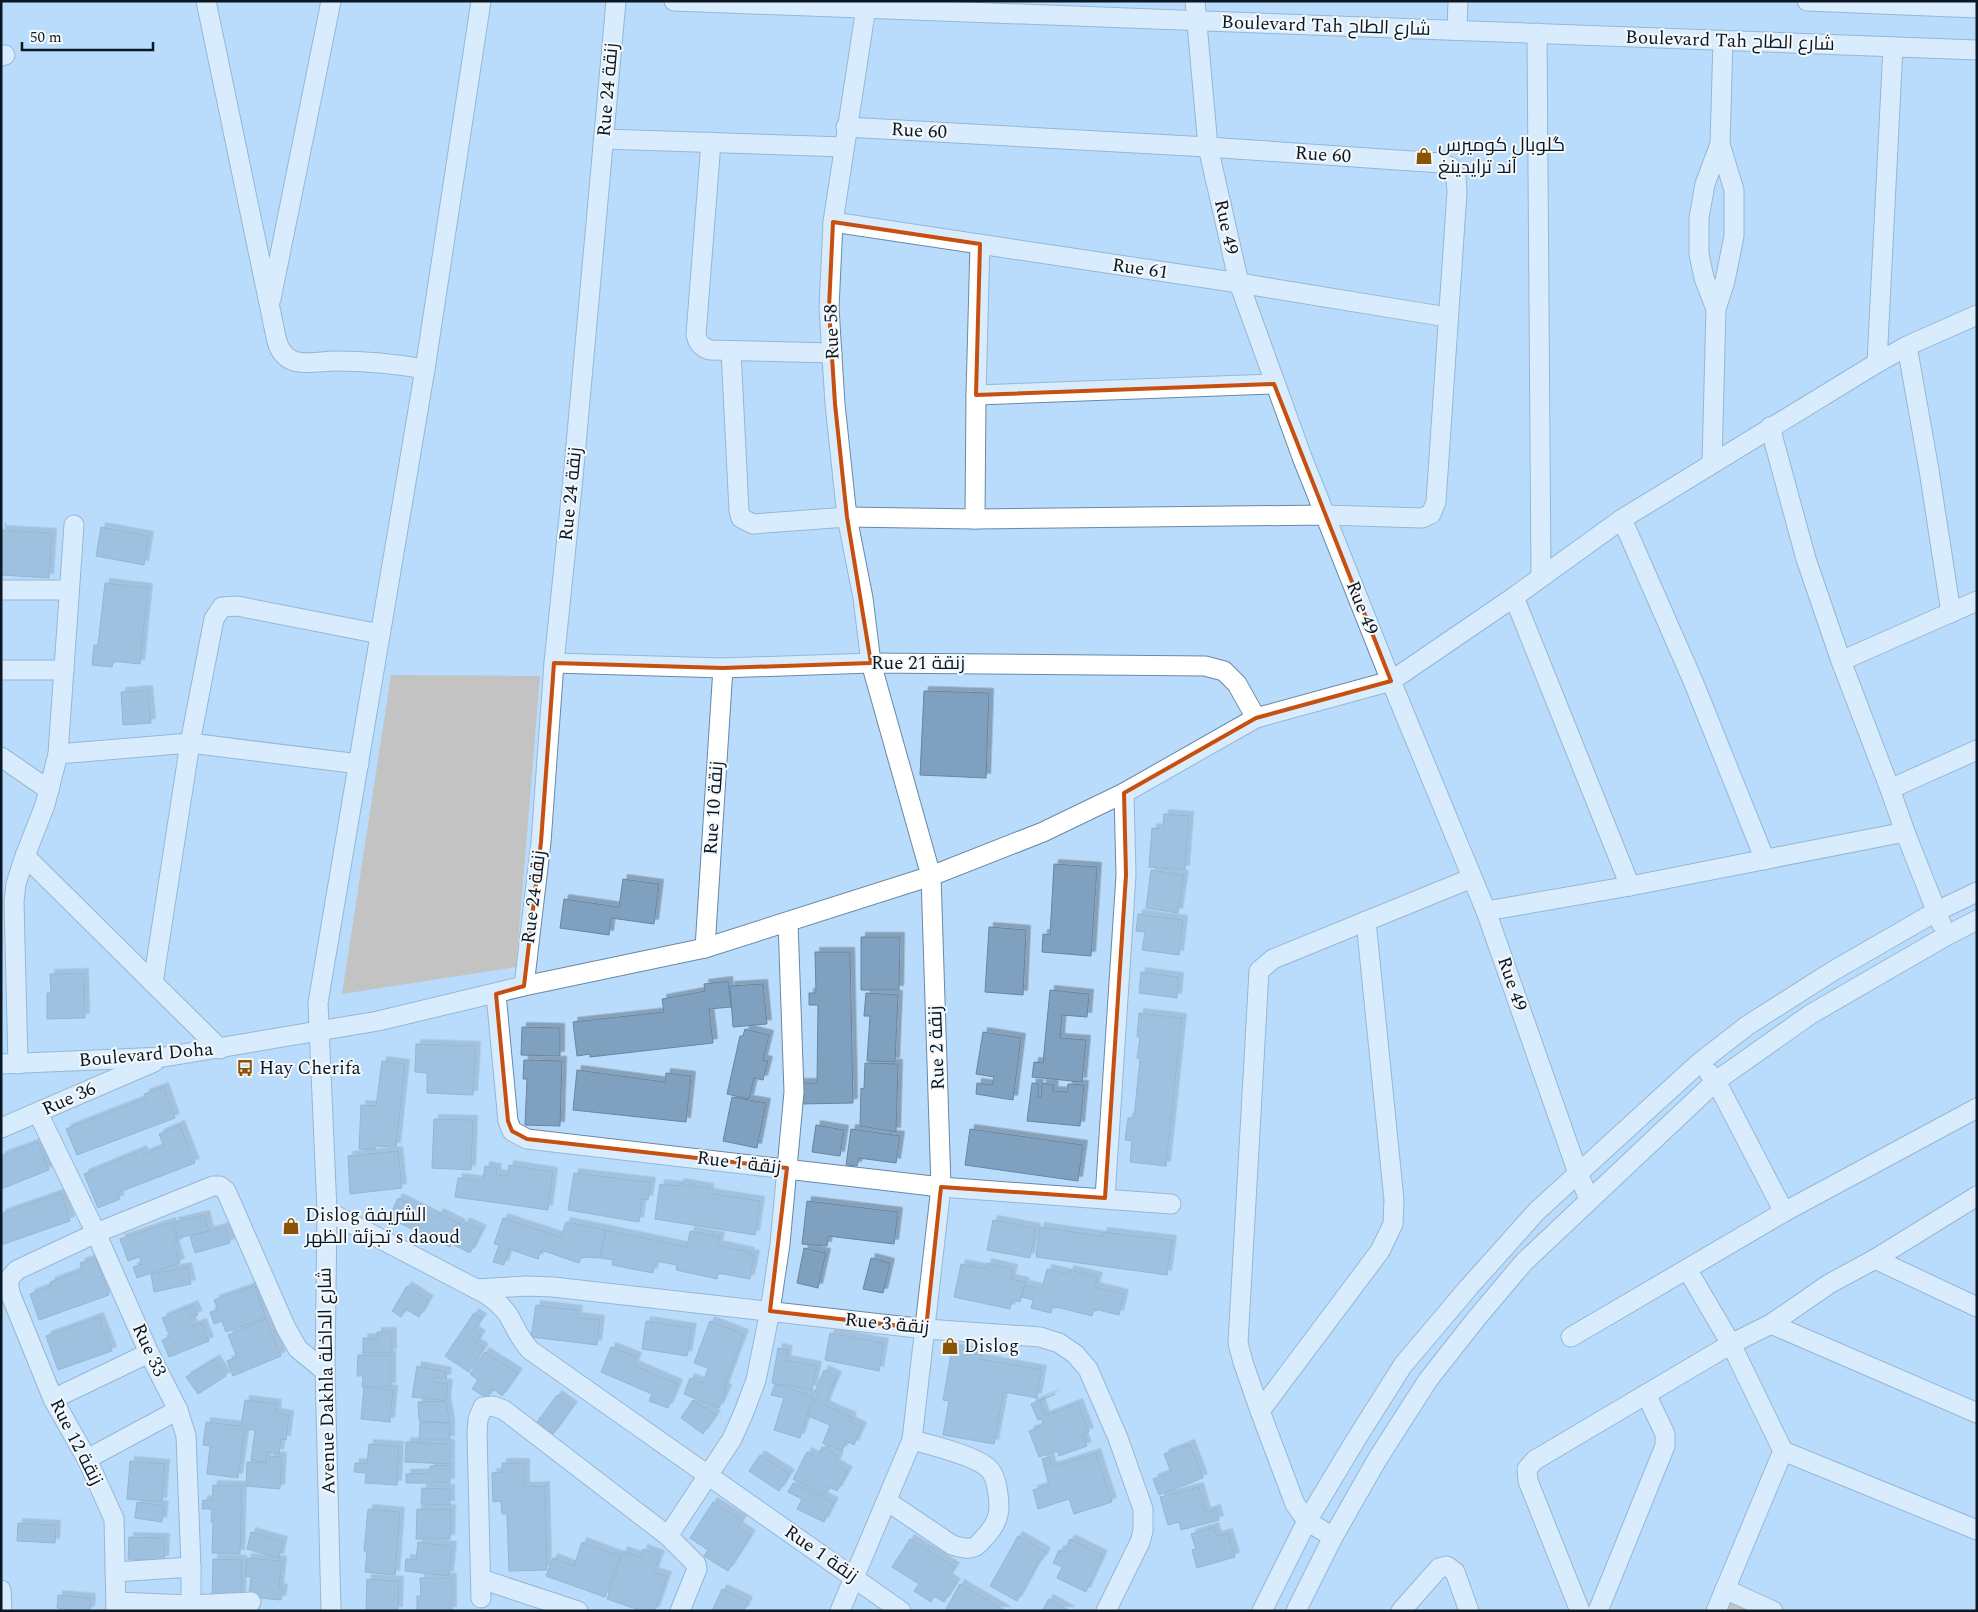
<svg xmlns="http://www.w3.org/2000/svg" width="1978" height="1612" font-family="Spectral,Cairo,serif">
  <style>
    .green { fill: #cda47d }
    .building { fill: #7fa1bf; stroke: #6586a3; filter: url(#shadow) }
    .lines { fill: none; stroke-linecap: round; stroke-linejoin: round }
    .minor-casing { stroke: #6889a6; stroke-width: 21 }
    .minor { stroke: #fff; stroke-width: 19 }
    .marked { fill: none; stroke: #c74f0f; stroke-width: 4; stroke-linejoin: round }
    .labels { text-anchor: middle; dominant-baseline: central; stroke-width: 4; stroke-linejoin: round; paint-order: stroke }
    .street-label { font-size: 19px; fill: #0b1823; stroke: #f5f9fc }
    .poi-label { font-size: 19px; fill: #0b1823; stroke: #f5f9fc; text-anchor: start }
  </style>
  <defs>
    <filter id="shadow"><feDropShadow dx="4.5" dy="-4.5" stdDeviation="0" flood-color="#0004"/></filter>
  </defs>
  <rect width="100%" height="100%" fill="#b9dcfc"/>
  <g class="green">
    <path d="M391,675L540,676L516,967L342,994Z"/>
    <path d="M1730,1602L1750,1611H1726Z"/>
  </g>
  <g class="building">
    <path d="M1,527V530L52,533L49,578L1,575Z"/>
    <path d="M101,527L149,536L144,565L96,556Z"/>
    <path d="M105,583L148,588L140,664L113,661L112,667L92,665L94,645H98Z"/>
    <path d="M148,690L151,723L123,725L121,692Z"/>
    <path d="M924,691L989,693L986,778L920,775Z"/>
    <path d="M1164,814L1189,816L1185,870L1149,867L1152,828L1163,829Z"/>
    <path d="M1054,864L1097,867L1091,956L1042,952L1043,934L1050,935Z"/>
    <path d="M1151,870L1184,875L1178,913L1146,908Z"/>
    <path d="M623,879L659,884L654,924L611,918L609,935L560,928L564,899L619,907Z"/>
    <path d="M1138,914L1183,920L1179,955L1142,950L1145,932L1136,931Z"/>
    <path d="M989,927L1026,930L1023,995L985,992Z"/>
    <path d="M861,937H900L899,990H861Z"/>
    <path d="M815,952H850L853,1103L800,1104L799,1083H817L818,1005H809V993H816Z"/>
    <path d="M1141,972L1179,977L1177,998L1139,993Z"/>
    <path d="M84,973L85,1018L47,1019V993H51L50,974Z"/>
    <path d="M728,981L731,1007L709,1009L713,1043L590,1057V1054L577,1056L573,1022L664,1012L662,999L705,991L704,984Z"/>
    <path d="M763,984L767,1024L733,1027L730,986Z"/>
    <path d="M1050,990L1089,994L1087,1017L1062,1015L1060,1038L1086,1040L1082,1082L1032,1077L1034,1062L1043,1063Z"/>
    <path d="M866,993L898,995L895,1062L867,1061L870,1016H864Z"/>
    <path d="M1139,1013L1182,1018L1166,1166L1130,1162L1132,1141L1125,1140L1128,1118H1134L1140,1059L1137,1058L1140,1037H1137Z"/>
    <path d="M522,1027L560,1028V1056L521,1055Z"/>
    <path d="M745,1029L769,1035L763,1060L768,1061L763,1080L754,1078L749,1099L727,1094L740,1036H743Z"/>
    <path d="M983,1032L1021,1038L1013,1100L976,1094L977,1083L992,1085L994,1077L976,1074Z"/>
    <path d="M416,1044L476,1046L473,1095L427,1093V1073L415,1072Z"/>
    <path d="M524,1060L562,1061L560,1126L525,1125L527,1079H523Z"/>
    <path d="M382,1061L405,1064L396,1147L376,1146L375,1150L359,1149L361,1105L376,1106Z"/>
    <path d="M865,1063L898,1064L896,1132L860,1126L861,1088L864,1089Z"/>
    <path d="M577,1070L665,1082L666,1073L691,1076L686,1122L573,1110Z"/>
    <path d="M1032,1083L1039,1084L1038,1097H1041L1042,1083L1054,1085L1053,1091L1067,1092L1068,1084L1084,1085L1080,1126L1027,1121Z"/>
    <path d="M164,1087L175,1118L77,1155L66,1129L146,1098L144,1094Z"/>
    <path d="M732,1097L766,1103L757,1148L723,1141Z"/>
    <path d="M434,1119L473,1120L471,1170L432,1168Z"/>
    <path d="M180,1125L195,1163L117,1193L120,1199L98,1208L84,1174L142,1150L144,1154L164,1146L159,1134Z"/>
    <path d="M816,1125L844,1130L840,1156L812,1152Z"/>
    <path d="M851,1129L900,1136L896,1163L859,1158L857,1166L846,1165Z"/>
    <path d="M970,1129L1083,1145L1078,1181L965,1165Z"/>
    <path d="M38,1142L49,1170L1,1189V1156Z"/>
    <path d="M398,1151L402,1188L350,1194L348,1156Z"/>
    <path d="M509,1165L553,1172L548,1210L455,1197L458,1178L483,1181L485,1166L497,1168L496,1174L508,1176Z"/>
    <path d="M574,1173L651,1182L648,1200L642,1199L639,1222L568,1210Z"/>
    <path d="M679,1183L709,1188V1193L760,1201L755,1235L655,1219L660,1184L679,1186Z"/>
    <path d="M61,1193L70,1221L1,1245V1214Z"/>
    <path d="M398,1198L437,1217L439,1213L461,1224L450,1247L389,1218Z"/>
    <path d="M807,1201L898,1212L894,1244L828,1236L827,1246L802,1244Z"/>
    <path d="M205,1215L209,1231L178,1238L174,1222Z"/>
    <path d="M503,1218L561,1237L566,1222L606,1230L600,1258L581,1257L579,1263L541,1250L538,1259L509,1249L504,1265L493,1262L499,1245L494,1244Z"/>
    <path d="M993,1220L1036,1228L1030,1258L987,1250Z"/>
    <path d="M171,1222L178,1243L174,1244L180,1263L137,1278L133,1267L142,1264L139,1257L128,1261L120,1239Z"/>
    <path d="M465,1222L482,1230L470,1253L454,1245Z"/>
    <path d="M225,1227L230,1243L195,1253L190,1236Z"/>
    <path d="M1040,1227L1102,1236L1103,1232L1172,1240L1167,1275L1036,1257Z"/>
    <path d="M606,1230L687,1247L690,1231L720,1237L718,1245L750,1252L749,1254L755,1255L750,1279L718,1273L717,1279L676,1270L677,1265L655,1261L653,1273L612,1265L613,1260L600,1258Z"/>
    <path d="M804,1248L826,1253L818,1288L797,1283Z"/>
    <path d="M96,1258L109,1295L39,1320L30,1294L51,1286L50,1282L82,1270L80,1263Z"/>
    <path d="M871,1258L890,1263L883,1293L863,1289Z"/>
    <path d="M987,1263L1013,1269L1011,1279L1025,1282L1020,1302L1012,1300L1010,1309L954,1297L961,1264L986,1269Z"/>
    <path d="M187,1267L191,1284L154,1292L151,1274Z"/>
    <path d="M1047,1269L1069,1274V1270L1098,1277L1095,1287L1124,1294L1119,1315L1094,1309L1092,1316L1052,1306L1051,1313L1031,1308L1033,1300L1022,1297L1025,1285L1042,1289Z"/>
    <path d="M255,1286L266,1318L226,1332L222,1321L214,1324L210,1312L218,1310L214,1300Z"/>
    <path d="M407,1286L429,1300L419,1317L406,1309L401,1317L392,1311Z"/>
    <path d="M193,1305L198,1315L190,1318L193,1326L202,1323L209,1341L169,1357L162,1340L170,1337L162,1318Z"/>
    <path d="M536,1305L578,1310L577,1317L600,1320L597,1345L531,1337Z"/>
    <path d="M474,1313L482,1318L474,1330L481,1335L476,1343L484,1348L469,1372L445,1356Z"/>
    <path d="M99,1317L112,1351L58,1370L46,1336Z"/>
    <path d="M266,1319L281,1356L233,1376L227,1361L237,1357L228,1335Z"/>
    <path d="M646,1321L692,1328L687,1356L642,1349Z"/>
    <path d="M710,1321L744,1334L724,1388L727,1389L719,1408L684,1394L690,1378L703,1383L708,1368L694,1363Z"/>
    <path d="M377,1332H392V1353H363V1338L377,1339Z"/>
    <path d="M830,1333L884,1343L879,1371L825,1360Z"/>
    <path d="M611,1347L637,1357L634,1365L678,1384L668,1408L649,1401L652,1394L601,1372Z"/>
    <path d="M778,1348L788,1350L786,1360L817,1366L812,1390L772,1383Z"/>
    <path d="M952,1348L982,1354L981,1359L1042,1370L1037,1398L1004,1392L994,1444L943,1435L949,1401L943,1400Z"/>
    <path d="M485,1352L518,1373L502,1396L493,1389L487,1398L472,1389L478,1380L470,1374Z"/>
    <path d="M358,1355H391V1387H362L363,1376H357Z"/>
    <path d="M215,1359L226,1376L198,1394L186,1377Z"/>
    <path d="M417,1366L447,1372L446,1379L433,1377V1382L448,1384L446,1401L412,1397Z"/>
    <path d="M824,1370L837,1376L825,1405L852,1417L850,1421L862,1427L854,1445L846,1441L842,1451L823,1443L830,1425L808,1416L818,1393L815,1391Z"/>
    <path d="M775,1384L813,1396L800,1438L774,1430L784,1398L771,1395Z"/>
    <path d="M364,1387L393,1390L390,1422L361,1419Z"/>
    <path d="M1055,1394L1040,1401L1045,1416L1078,1403L1089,1432L1082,1435L1087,1446L1059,1456L1057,1451L1039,1457L1029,1431L1044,1425L1042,1419L1038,1420L1031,1404Z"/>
    <path d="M557,1395L573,1406L553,1434L537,1422Z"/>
    <path d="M245,1400L277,1404L276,1413L289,1415L286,1440L281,1439L279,1454L267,1452L266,1462L251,1460L255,1430L245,1429L238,1478L207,1474L210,1446L203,1445L206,1422L241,1426Z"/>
    <path d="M693,1400L716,1415L703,1434L681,1418Z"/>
    <path d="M446,1401L450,1423L419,1421L418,1402Z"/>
    <path d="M420,1422L450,1423V1440H419Z"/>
    <path d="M406,1442L450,1444V1464L405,1462Z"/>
    <path d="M369,1444L399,1446L397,1485L365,1483L366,1473L354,1472L355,1463L367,1464Z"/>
    <path d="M1190,1444L1203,1478L1159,1495L1153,1479L1171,1472L1164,1454Z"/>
    <path d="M822,1447L839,1456L835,1464L848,1471L837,1491L829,1487L824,1496L793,1479L807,1452L817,1457Z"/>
    <path d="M1096,1453L1112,1502L1074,1514L1069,1499L1038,1509L1033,1490L1049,1485L1042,1459L1049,1457L1052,1467Z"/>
    <path d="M760,1455L790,1474L779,1491L749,1471Z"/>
    <path d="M269,1456L282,1457L280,1489L246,1486L247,1462L269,1463Z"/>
    <path d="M130,1461L165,1464L162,1502L127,1499Z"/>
    <path d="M502,1463H525V1487L545,1486L547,1570L509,1571L507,1514H502L501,1501L493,1502L492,1473L502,1472Z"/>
    <path d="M450,1465V1483H406V1474L430,1473V1466Z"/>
    <path d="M793,1483L834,1502L824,1522L797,1509L802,1499L788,1492Z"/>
    <path d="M213,1485L242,1486L240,1554L212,1553L213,1522H211L212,1509H202L203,1500L212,1501Z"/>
    <path d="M1199,1487L1206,1512L1216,1509L1219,1520L1181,1530L1179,1522L1168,1525L1160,1497Z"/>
    <path d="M422,1488L450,1489V1505L421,1504Z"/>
    <path d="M137,1502L164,1506L162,1522L135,1518Z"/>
    <path d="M713,1502L742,1520L738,1526L751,1535L728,1571L704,1556L708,1550L690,1538Z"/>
    <path d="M368,1509L400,1512L395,1575L365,1572L367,1551H364Z"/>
    <path d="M417,1509H451L450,1539H416Z"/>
    <path d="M18,1523L56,1525L55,1543L17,1541Z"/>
    <path d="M1214,1527L1217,1536L1228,1533L1235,1557L1197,1568L1192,1550L1196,1549L1191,1534Z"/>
    <path d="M251,1532L283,1541L279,1558L247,1549Z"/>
    <path d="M1018,1536L1046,1552L1042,1560L1040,1559L1017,1601L990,1586Z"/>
    <path d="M129,1537L165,1538L164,1560L128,1559Z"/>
    <path d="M910,1539L955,1567L948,1578L956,1583L944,1602L934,1596L931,1602L914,1591L919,1584L892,1567Z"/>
    <path d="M1070,1539L1103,1555L1086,1592L1057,1578L1062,1567L1053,1563L1059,1550L1064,1552Z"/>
    <path d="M418,1542L452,1546L449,1576L405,1571L406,1559L416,1560Z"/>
    <path d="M582,1542L620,1556L605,1597L546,1576L553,1558L574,1566Z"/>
    <path d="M643,1549L660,1555L654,1572L667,1576L655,1611H642L607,1599L623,1551L641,1557Z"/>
    <path d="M247,1558L282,1561L279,1588L283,1589L281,1600L249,1597L251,1577L245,1576Z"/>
    <path d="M213,1559L242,1560L241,1598L212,1597Z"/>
    <path d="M420,1578H452V1611H417V1596H421Z"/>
    <path d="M367,1579L399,1581L398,1611H366Z"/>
    <path d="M960,1584L1006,1611H945Z"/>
    <path d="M722,1589L748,1601L744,1611H712Z"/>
    <path d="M58,1595L91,1598L90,1611H64L65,1609L57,1608Z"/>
    <path d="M1049,1599L1070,1611H1042Z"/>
  </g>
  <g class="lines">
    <g class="minor-casing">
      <g id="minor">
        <path d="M206,1L276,337C278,348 283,357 294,361C307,365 323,361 336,361C366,361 396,364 425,369"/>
        <path d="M674,1L1977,50"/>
        <path d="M1195,1L1208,147L1239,283L1302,457L1391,681L1486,911L1578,1173L1589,1199"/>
        <path d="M1807,1L1977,8"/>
        <path d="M1457,30L1458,1"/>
        <path d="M1537,33L1541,577"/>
        <path d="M1,56L5,55"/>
        <path d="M604,139L844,147"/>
        <path d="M711,142L696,335C698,343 701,347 710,350L832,353"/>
        <path d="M833,222L1239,283L1447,317"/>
        <path d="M271,299L331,1"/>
        <path d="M1716,309L1704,278L1699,254V218L1705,184L1720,144"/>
        <path d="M1907,346L1929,470L1951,613"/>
        <path d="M731,351L739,511L741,518L753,524L847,517L975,519L1325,515L1422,518L1431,514L1436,502L1457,192L1456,177L1452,168L1441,163L1208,147L846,127"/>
        <path d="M1877,363L1893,47"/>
        <path d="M976,395L1274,384"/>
        <path d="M1770,427L1806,559L1841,661L1890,789L1905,832L1941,923"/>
        <path d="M1712,463L1716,309L1725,281L1734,236V190L1720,144L1723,40"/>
        <path d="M975,519L976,395L980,244"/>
        <path d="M1622,519L1693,681L1765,860"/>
        <path d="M1,590H69"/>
        <path d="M1514,597L1630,886"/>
        <path d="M1841,661L1977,601"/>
        <path d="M554,663L723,668L871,663L1205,666L1224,671L1237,684L1256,718"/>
        <path d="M1,670H64"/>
        <path d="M58,754L190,743L359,764"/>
        <path d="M1,757L49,790"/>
        <path d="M1890,789L1977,750"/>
        <path d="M25,856L220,1049"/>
        <path d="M1486,911L1630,886L1905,832"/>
        <path d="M705,948L723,668"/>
        <path d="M153,983L190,743L214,619L222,607L237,606L380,634"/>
        <path d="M524,986L541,842L554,663L573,478L616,1"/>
        <path d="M496,994L508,1121L512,1131L527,1139L941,1187L1171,1204"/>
        <path d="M1,1064L164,1057L378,1021L524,986L705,948L931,876L1043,832L1124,793L1256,718L1391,681L1514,597L1622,519L1877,363L1907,346L1977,315"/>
        <path d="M18,1064L14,901L16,884L25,856L45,805L58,754L74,525"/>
        <path d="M1709,1073L1716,1081L1784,1212"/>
        <path d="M38,1113L96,1233L149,1353L178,1410L186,1436L191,1567V1605"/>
        <path d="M1,1128L154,1062"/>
        <path d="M1105,1198L1126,875L1124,793"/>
        <path d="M327,1211L486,1294C495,1300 503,1307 509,1316C516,1329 520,1339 530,1350L901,1611"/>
        <path d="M1875,1259L1977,1196"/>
        <path d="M1687,1269L1731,1344L1783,1451L1977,1530"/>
        <path d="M476,1289L527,1286L553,1287L926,1329L1040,1337L1059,1343L1075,1354L1088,1369L1118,1438L1143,1509V1531L1140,1542L1106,1611"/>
        <path d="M1771,1324L1977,1413"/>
        <path d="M1571,1337L1784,1212L1977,1108"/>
        <path d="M53,1399L149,1353"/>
        <path d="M1260,1411L1380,1251L1393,1224L1394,1200L1366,921"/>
        <path d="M87,1459L178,1410"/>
        <path d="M887,1501L952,1545C959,1547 967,1550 974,1547C978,1546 982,1540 985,1537C1000,1521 1001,1508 997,1488C996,1482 994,1475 990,1470C978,1456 931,1445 912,1440"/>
        <path d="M1333,1537L1307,1521L1295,1504L1260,1411L1243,1362L1238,1343L1259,971L1273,959L1472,878"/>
        <path d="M115,1572L191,1567"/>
        <path d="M481,1579L578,1611"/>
        <path d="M1725,1589L1773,1611"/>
        <path d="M1,1590L2,1611"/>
        <path d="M481,1598L477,1433L478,1419L483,1407L493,1406L504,1410L668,1536"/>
        <path d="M116,1602L191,1605L251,1602"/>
        <path d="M116,1611L114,1519L87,1459L53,1399L10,1293L8,1280L17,1270L96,1233L213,1186H220L226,1191L286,1328L298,1349L325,1371"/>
        <path d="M331,1611L325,1371L327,1211L318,1003L425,369L481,1"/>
        <path d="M680,1611L697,1569L696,1564L668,1536L732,1439L744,1412L756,1380L770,1311L780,1244L794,1092L788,922"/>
        <path d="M840,1611L912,1440L941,1187L931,876L871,663L863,598L847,517L835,404L829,308L833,222L867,1"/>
        <path d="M1262,1611L1307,1521L1355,1441L1403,1365L1469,1287L1537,1211L1699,1063L1748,1025L1833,971L1937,911L1977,892"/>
        <path d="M1296,1611L1333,1537L1378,1458L1428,1380L1476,1319L1524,1262L1716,1081L1811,1014L1946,936L1977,920"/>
        <path d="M1401,1611L1439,1568L1447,1566L1455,1572L1469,1611"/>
        <path d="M1580,1611L1528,1481L1527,1469L1535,1460L1731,1344L1771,1324L1829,1284L1875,1259L1977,1307"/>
        <path d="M1598,1611L1665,1446V1434L1646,1394"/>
        <path d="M1716,1611L1783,1451"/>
      </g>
    </g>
    <use href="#minor" class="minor"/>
  </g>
  <path d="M0 0H1978V1612H0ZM833,222L980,244L976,395L1274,384L1391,681L1256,718L1124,793L1126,875L1105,1198L941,1187L926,1329L770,1311L787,1168L527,1139L512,1131L508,1121L496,994L524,986L541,842L554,663L723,668L871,663L847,517L835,404L829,308Z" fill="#b9dcfc" fill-opacity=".55" fill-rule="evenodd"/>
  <path class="marked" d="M833,222L980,244L976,395L1274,384L1391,681L1256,718L1124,793L1126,875L1105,1198L941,1187L926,1329L770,1311L787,1168L527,1139L512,1131L508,1121L496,994L524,986L541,842L554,663L723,668L871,663L847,517L835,404L829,308Z"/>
  <defs>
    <g id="shop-bare" transform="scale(1.35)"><path d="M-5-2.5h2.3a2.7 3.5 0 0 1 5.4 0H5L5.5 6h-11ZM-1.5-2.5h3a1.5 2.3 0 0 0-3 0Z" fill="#8a5306" stroke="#f5f9fc" stroke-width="2.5" paint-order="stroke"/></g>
    <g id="bus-bare" transform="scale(1.35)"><path d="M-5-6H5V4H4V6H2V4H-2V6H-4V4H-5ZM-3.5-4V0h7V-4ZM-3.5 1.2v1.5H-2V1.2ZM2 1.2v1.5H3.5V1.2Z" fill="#8a5306" stroke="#f5f9fc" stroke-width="2.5" paint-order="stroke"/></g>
  </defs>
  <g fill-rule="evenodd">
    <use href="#shop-bare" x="1424" y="156"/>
    <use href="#bus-bare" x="245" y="1068"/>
    <use href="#shop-bare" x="291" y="1226"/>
    <use href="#shop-bare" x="950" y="1346"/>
  </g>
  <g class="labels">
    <g class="street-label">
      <text transform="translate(1326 26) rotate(2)">Boulevard Tah شارع الطاح</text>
      <text transform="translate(1730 41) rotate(2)">Boulevard Tah شارع الطاح</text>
      <text transform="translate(608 90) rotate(-85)">Rue 24 زنقة</text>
      <text transform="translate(919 131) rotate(3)">Rue 60</text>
      <text transform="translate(1323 155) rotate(4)">Rue 60</text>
      <text transform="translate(1226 227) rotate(78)">Rue 49</text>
      <text transform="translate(1140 269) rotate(8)">Rue 61</text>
      <text transform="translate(832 332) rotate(-92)">Rue 58</text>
      <text transform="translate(571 494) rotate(-84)">Rue 24 زنقة</text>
      <text transform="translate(1362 608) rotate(68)">Rue 49</text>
      <text x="918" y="663">Rue 21 زنقة</text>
      <text transform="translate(714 808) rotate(-86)">Rue 10 زنقة</text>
      <text transform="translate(534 897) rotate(-83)">Rue 24 زنقة</text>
      <text transform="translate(1512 984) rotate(71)">Rue 49</text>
      <text transform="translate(937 1048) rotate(-92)">Rue 2 زنقة</text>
      <text transform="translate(146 1055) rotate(-5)">Boulevard Doha</text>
      <text transform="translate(69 1099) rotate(-24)">Rue 36</text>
      <text transform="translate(739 1163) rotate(7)">Rue 1 زنقة</text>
      <text transform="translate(887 1324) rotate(6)">Rue 3 زنقة</text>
      <text transform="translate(149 1350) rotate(65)">Rue 33</text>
      <text transform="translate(327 1381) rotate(-91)">Avenue Dakhla شارع الداخلة</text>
      <text transform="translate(76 1442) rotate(63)">Rue 12 زنقة</text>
      <text transform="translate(821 1554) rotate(35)">Rue 1 زنقة</text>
    </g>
    <g class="poi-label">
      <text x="1438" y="145">گلوبال كوميرس<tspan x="1438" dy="22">آند ترايدينغ</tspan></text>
      <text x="259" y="1068">Hay Cherifa</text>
      <text x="305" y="1215">Dislog الشريفة<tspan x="305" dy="22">تجزئة الظهر s daoud</tspan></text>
      <text x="964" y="1346">Dislog</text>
    </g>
  </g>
  <rect width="1978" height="1612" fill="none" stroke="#0b1823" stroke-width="5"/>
  <path d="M22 42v8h131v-8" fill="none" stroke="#0b1823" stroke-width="2.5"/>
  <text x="30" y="42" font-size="15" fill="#0b1823" stroke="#f5f9fc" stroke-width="4" paint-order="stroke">50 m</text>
</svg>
